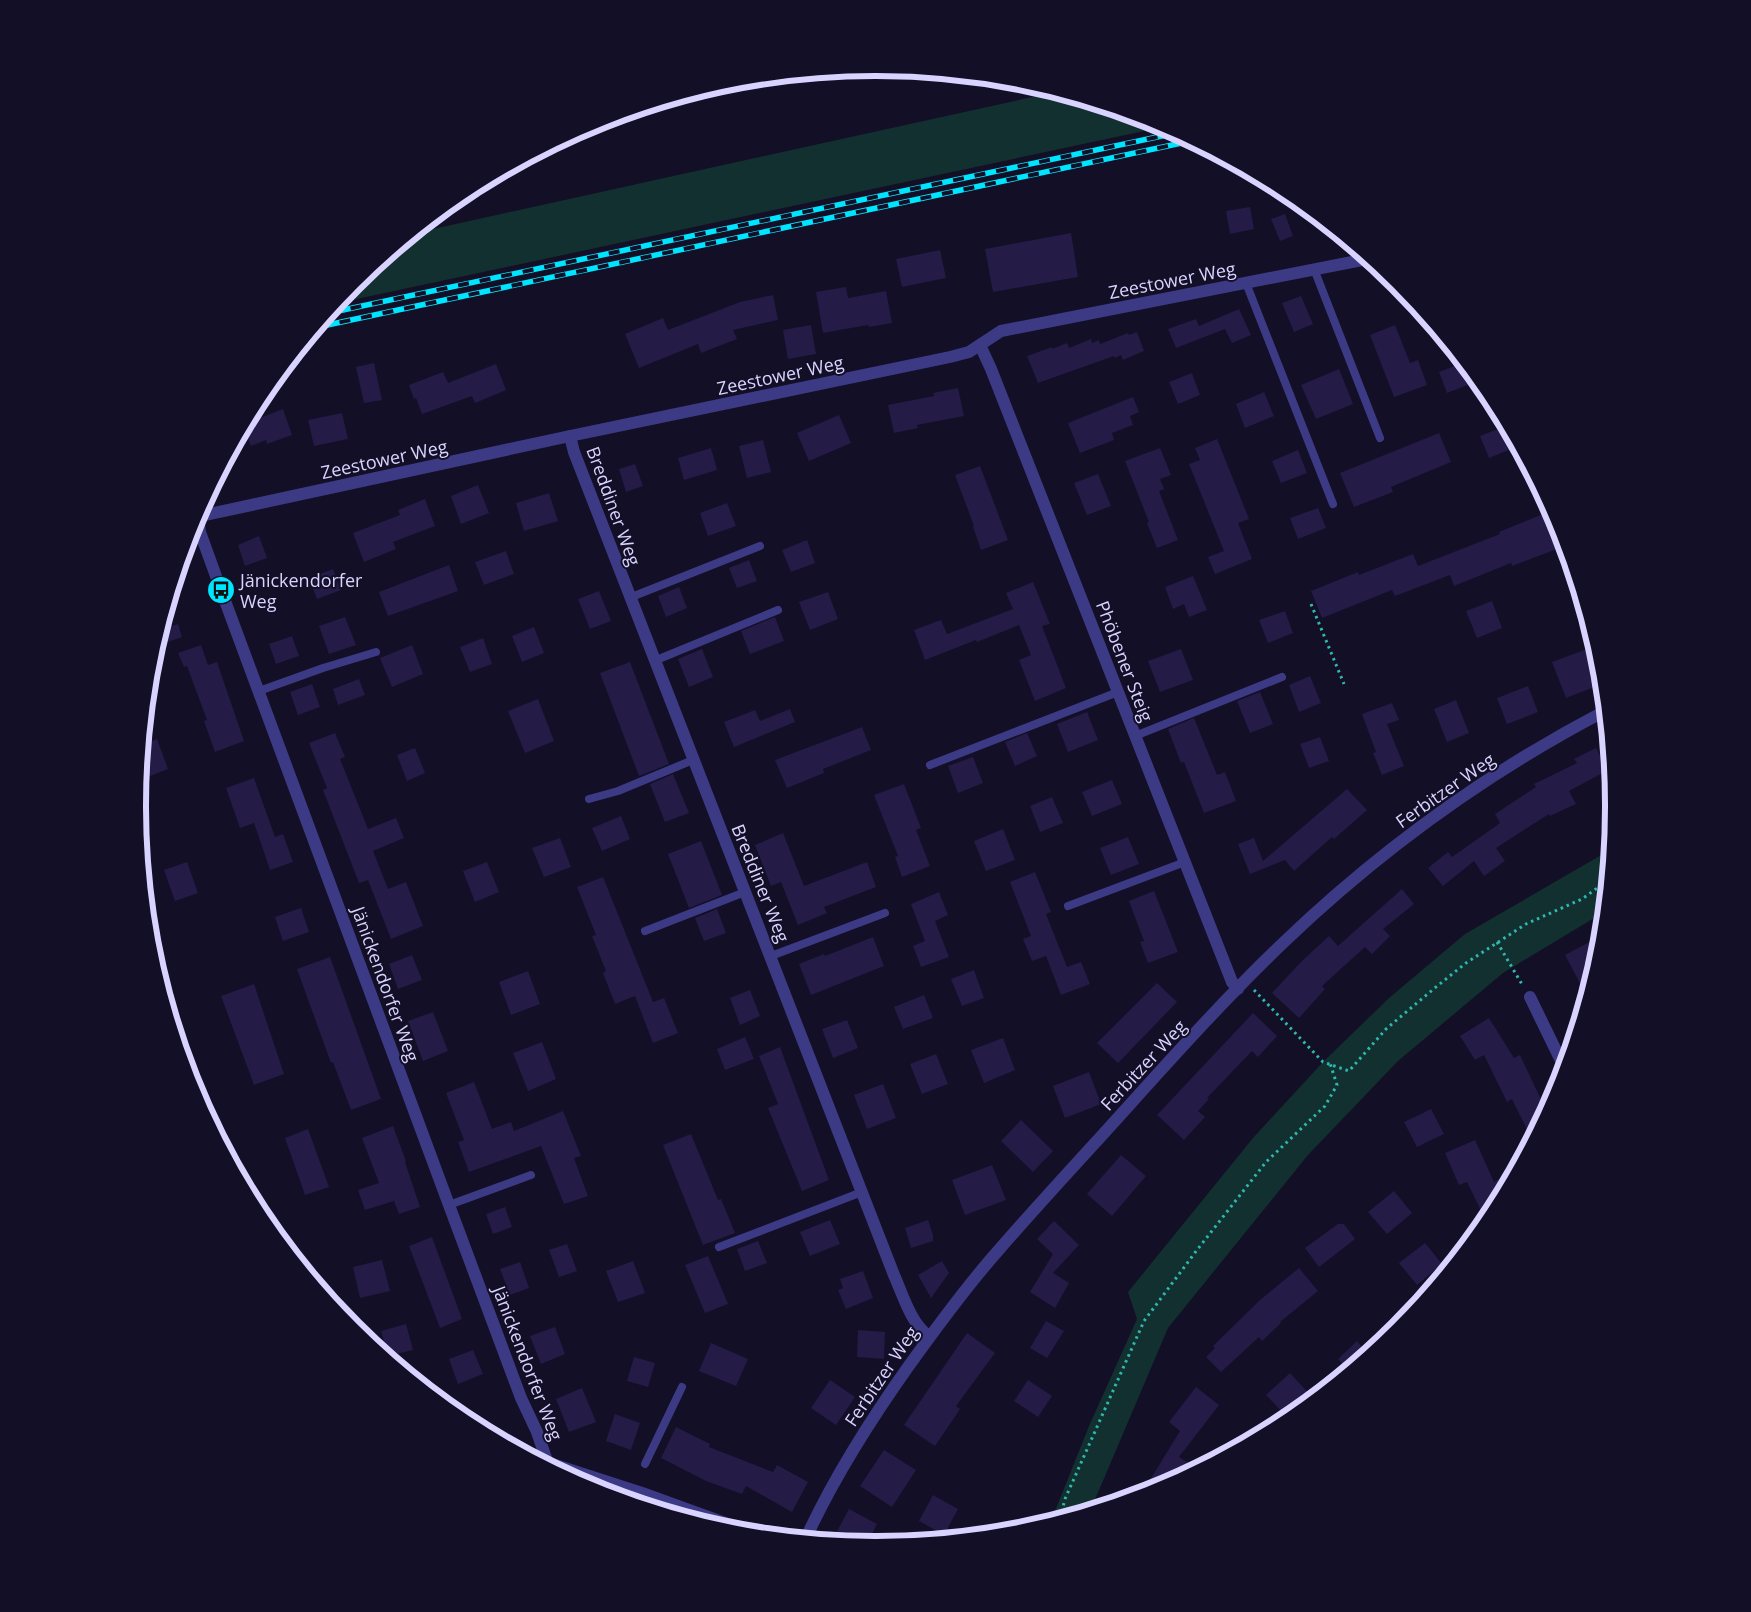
<svg xmlns="http://www.w3.org/2000/svg" width="1751" height="1612" font-family="'Open Sans',sans-serif">
  <style>
    .green { fill: #12302f }
    .building { fill: #241b47 }
    .lines { fill: none; stroke-linecap: round; stroke-linejoin: round }
    .path { stroke: #2fb8b0; stroke-width: 3; stroke-dasharray: 2.5 4; stroke-linecap: butt }
    .lane { stroke: #3d3a85; stroke-width: 8 }
    .street { stroke: #3d3a85; stroke-width: 12 }
    .rail-casing { stroke: #00e5ff; stroke-width: 5.5 }
    .rail { stroke: #130f26; stroke-width: 4; stroke-dasharray: 11; stroke-linecap: butt }
    .labels { text-anchor: middle; dominant-baseline: central; stroke-width: 4; stroke-linejoin: round; paint-order: stroke }
    .street-label { font-size: 18px; fill: #d9d4ff; stroke: #130f26 }
    .poi-label { font-size: 18px; fill: #d9d4ff; stroke: #130f26; text-anchor: start }
    .rim { fill: none; stroke: #d9d4ff; stroke-width: 6 }
  </style>
  <rect width="100%" height="100%" fill="#130f26"/>
  <g class="green">
    <path d="M1055,92L1163,127L338,303L354,284L415,233Z"/>
    <path d="M1610,850L1604,912L1503,973L1398,1061L1308,1155L1168,1328L1091,1509L1051,1521L1089,1426L1137,1319L1128,1292L1253,1138L1323,1062L1389,998L1465,934Z"/>
  </g>
  <g class="building">
    <path d="M1250,207L1254,229L1230,234L1226,211Z"/>
    <path d="M1285,214L1293,236L1280,241L1271,219Z"/>
    <path d="M1071,233L1078,277L993,292L985,249Z"/>
    <path d="M940,250L946,278L902,287L896,259Z"/>
    <path d="M846,287L848,298L886,291L892,323L869,327L868,325L823,333L816,292Z"/>
    <path d="M773,295L778,320L733,330L737,339L701,353L698,344L639,368L625,334L663,318L668,330L740,302Z"/>
    <path d="M1301,296L1313,324L1294,332L1282,303Z"/>
    <path d="M1239,309L1251,335L1232,343L1225,329L1176,348L1168,329L1196,319L1199,326Z"/>
    <path d="M811,325L816,354L788,359L783,330Z"/>
    <path d="M1395,325L1410,363L1418,360L1427,385L1394,397L1370,335Z"/>
    <path d="M1137,332L1144,351L1123,360L1121,355L1115,358L1114,356L1038,383L1027,356L1052,347V349L1067,343L1069,348L1091,339L1092,343L1099,340L1100,344L1128,333L1129,335Z"/>
    <path d="M374,363L382,400L364,403L356,367Z"/>
    <path d="M1462,363L1478,381L1447,393L1439,372Z"/>
    <path d="M496,364L506,390L475,403L472,396L422,414L416,398L414,399L409,385L443,372L448,383Z"/>
    <path d="M1339,369L1353,404L1316,419L1301,385Z"/>
    <path d="M1192,373L1200,395L1178,404L1169,382Z"/>
    <path d="M958,388L964,416L917,425L918,428L894,433L888,405L934,396L933,393Z"/>
    <path d="M1264,392L1274,416L1245,428L1236,404Z"/>
    <path d="M1133,397L1139,412L1130,416L1133,425L1112,433L1114,440L1080,453L1068,423Z"/>
    <path d="M283,409L292,435L267,444L266,440L251,446L244,428L247,423Z"/>
    <path d="M342,413L348,439L314,446L308,420Z"/>
    <path d="M839,415L851,443L809,461L797,433Z"/>
    <path d="M1506,426L1516,447L1489,458L1480,436Z"/>
    <path d="M1439,433L1451,462L1391,487L1393,492L1354,507L1340,473Z"/>
    <path d="M1217,439L1249,519L1238,523L1252,559L1215,574L1208,557L1224,551L1189,464L1200,460L1195,448Z"/>
    <path d="M763,440L771,472L747,478L739,446Z"/>
    <path d="M711,448L717,470L684,480L678,458Z"/>
    <path d="M1160,448L1171,475L1160,479L1164,489L1159,491L1178,540L1157,548L1147,523L1149,522L1125,461Z"/>
    <path d="M1298,450L1307,473L1281,483L1272,461Z"/>
    <path d="M635,464L643,486L626,492L619,469Z"/>
    <path d="M980,466L1008,540L981,550L973,527L974,526L955,475Z"/>
    <path d="M1098,474L1111,506L1087,515L1074,483Z"/>
    <path d="M478,485L489,513L461,524L451,496Z"/>
    <path d="M549,493L558,521L524,531L516,503Z"/>
    <path d="M425,499L435,526L393,542L396,549L364,562L353,533L400,515L398,510Z"/>
    <path d="M727,503L736,526L708,536L700,513Z"/>
    <path d="M1318,508L1326,528L1298,539L1290,518Z"/>
    <path d="M1543,514L1557,549L1512,566L1511,563L1454,586L1450,575L1395,596L1392,590L1322,618L1311,591L1358,572L1359,575L1413,554L1418,566L1500,534L1499,532Z"/>
    <path d="M259,536L267,558L245,566L238,545Z"/>
    <path d="M807,540L815,563L791,572L782,550Z"/>
    <path d="M506,551L514,574L484,585L475,562Z"/>
    <path d="M749,560L757,581L737,588L729,568Z"/>
    <path d="M449,565L458,591L388,616L379,592Z"/>
    <path d="M333,569L341,590L317,599L309,578Z"/>
    <path d="M1193,576L1207,610L1189,617L1184,604L1173,609L1165,587Z"/>
    <path d="M1033,582L1050,624L1042,626L1066,688L1035,701L1019,660L1031,655L1019,625L977,642L976,640L925,660L914,630L941,620L947,634L1013,609L1006,593Z"/>
    <path d="M679,587L687,608L666,617L658,596Z"/>
    <path d="M599,591L611,621L590,629L578,599Z"/>
    <path d="M828,592L838,619L810,630L799,602Z"/>
    <path d="M1492,601L1502,628L1477,638L1466,611Z"/>
    <path d="M1285,611L1293,633L1268,643L1259,620Z"/>
    <path d="M345,617L356,645L329,654L319,626Z"/>
    <path d="M775,617L784,641L750,654L741,631Z"/>
    <path d="M178,624L182,637L168,642L164,629Z"/>
    <path d="M534,627L544,653L522,662L512,636Z"/>
    <path d="M292,636L299,656L276,664L269,644Z"/>
    <path d="M483,638L492,664L470,672L460,647Z"/>
    <path d="M201,645L208,665L217,662L244,741L215,752L204,721L207,720L187,666L184,667L178,653Z"/>
    <path d="M412,645L423,674L392,687L380,658Z"/>
    <path d="M1595,646L1600,662L1602,684L1566,698L1552,662Z"/>
    <path d="M702,649L713,677L689,687L678,659Z"/>
    <path d="M1181,649L1193,680L1160,692L1148,661Z"/>
    <path d="M630,662L669,764L639,776L600,673Z"/>
    <path d="M1310,676L1321,703L1299,712L1289,685Z"/>
    <path d="M359,679L365,695L338,705L333,689Z"/>
    <path d="M312,684L320,707L298,715L290,692Z"/>
    <path d="M1528,686L1538,712L1507,724L1497,698Z"/>
    <path d="M1260,692L1273,724L1250,733L1237,701Z"/>
    <path d="M538,699L554,741L525,753L508,711Z"/>
    <path d="M1456,700L1469,733L1447,742L1434,709Z"/>
    <path d="M1392,703L1399,720L1387,724L1404,766L1382,775L1373,753L1376,752L1362,714Z"/>
    <path d="M790,709L795,722L734,747L724,722L755,710L760,721Z"/>
    <path d="M1087,712L1098,740L1068,752L1057,724Z"/>
    <path d="M1194,718L1217,775L1225,772L1236,801L1204,813L1184,762L1181,763L1168,729Z"/>
    <path d="M862,727L871,750L823,769L824,773L787,788L775,760Z"/>
    <path d="M335,733L345,757L340,759L368,829L396,818L404,838L373,851L388,889L406,882L423,926L391,939L368,880L359,883L323,790L327,788L309,743Z"/>
    <path d="M1027,733L1037,756L1015,766L1005,742Z"/>
    <path d="M1320,737L1329,761L1309,768L1300,744Z"/>
    <path d="M157,739L168,769L140,780L143,744Z"/>
    <path d="M415,748L425,773L407,781L397,755Z"/>
    <path d="M1596,748L1608,770L1569,791L1576,804L1550,816L1549,814L1496,848L1505,861L1484,876L1474,861L1443,886L1428,868L1448,852L1452,857L1500,823L1495,814L1536,787L1534,784L1577,763L1574,759Z"/>
    <path d="M973,757L983,783L958,793L948,766Z"/>
    <path d="M673,774L689,813L665,822L650,784Z"/>
    <path d="M254,778L275,837L283,834L293,862L270,870L254,823L240,828L226,788Z"/>
    <path d="M1112,780L1122,804L1092,816L1082,792Z"/>
    <path d="M904,784L921,828L916,830L930,866L902,877L895,857L898,856L874,795Z"/>
    <path d="M1347,789L1367,810L1334,839L1332,837L1294,871L1285,860L1250,874L1238,844L1254,838L1263,861Z"/>
    <path d="M1052,797L1063,823L1040,832L1030,806Z"/>
    <path d="M621,816L630,839L602,851L592,828Z"/>
    <path d="M1003,829L1015,860L986,871L974,841Z"/>
    <path d="M783,833L804,886L867,862L876,887L824,907L827,913L798,925L781,882L771,886L755,845Z"/>
    <path d="M1128,837L1139,864L1111,875L1100,848Z"/>
    <path d="M560,838L571,867L544,877L532,848Z"/>
    <path d="M701,841L722,895L689,908L668,854Z"/>
    <path d="M187,862L198,893L175,901L164,870Z"/>
    <path d="M487,862L499,892L475,902L463,871Z"/>
    <path d="M1035,872L1051,912L1046,914L1067,967L1081,962L1090,984L1061,995L1046,956L1032,961L1023,939L1031,936L1010,882Z"/>
    <path d="M603,877L653,1002L664,998L678,1033L653,1043L635,996L615,1004L603,973L606,971L592,936L596,935L577,887Z"/>
    <path d="M1402,889L1414,904L1383,929L1390,936L1372,954L1365,947L1322,986L1325,989L1299,1018L1272,993L1302,961L1329,936L1338,946Z"/>
    <path d="M1154,891L1178,952L1148,963L1140,942L1144,941L1129,901Z"/>
    <path d="M939,892L948,915L935,921L949,957L921,967L913,946L925,941L911,904Z"/>
    <path d="M301,908L309,932L283,941L275,917Z"/>
    <path d="M717,909L726,933L704,941L695,918Z"/>
    <path d="M873,937L884,966L811,995L799,964L824,954L825,956Z"/>
    <path d="M1593,940L1599,952L1591,979L1581,985L1565,955Z"/>
    <path d="M412,955L422,980L398,989L389,964Z"/>
    <path d="M330,957L381,1099L351,1110L333,1062L331,1063L297,969Z"/>
    <path d="M974,970L984,998L962,1006L951,979Z"/>
    <path d="M528,971L540,1004L511,1015L499,982Z"/>
    <path d="M1157,983L1177,1002L1118,1063L1097,1043Z"/>
    <path d="M254,984L284,1074L254,1085L221,996Z"/>
    <path d="M750,990L760,1016L740,1025L730,998Z"/>
    <path d="M924,995L933,1018L903,1029L894,1007Z"/>
    <path d="M433,1012L448,1051L423,1061L408,1021Z"/>
    <path d="M1253,1013L1277,1036L1258,1057L1252,1051L1207,1098L1209,1099L1198,1111L1205,1117L1184,1140L1157,1115Z"/>
    <path d="M1489,1018L1514,1058L1520,1055L1546,1110L1531,1138L1512,1099L1507,1102L1484,1055L1475,1060L1460,1036Z"/>
    <path d="M847,1020L858,1048L833,1058L822,1029Z"/>
    <path d="M745,1037L754,1059L725,1070L717,1049Z"/>
    <path d="M1003,1038L1015,1070L984,1083L971,1050Z"/>
    <path d="M542,1042L556,1079L528,1091L513,1053Z"/>
    <path d="M780,1047L829,1180L802,1191L768,1108L778,1104L759,1056Z"/>
    <path d="M936,1054L948,1084L922,1094L910,1064Z"/>
    <path d="M1089,1072L1101,1104L1065,1118L1053,1086Z"/>
    <path d="M474,1082L492,1129L511,1122L514,1131L563,1111L581,1156L574,1158L588,1196L564,1204L541,1146L469,1172L458,1142L464,1140L446,1093Z"/>
    <path d="M883,1084L896,1118L867,1129L854,1095Z"/>
    <path d="M1431,1109L1444,1134L1417,1147L1404,1122Z"/>
    <path d="M1021,1120L1053,1151L1033,1172L1001,1141Z"/>
    <path d="M393,1126L406,1161L405,1162L420,1207L399,1214L394,1201L365,1210L358,1190L379,1183L362,1138Z"/>
    <path d="M308,1129L329,1187L305,1195L285,1138Z"/>
    <path d="M691,1134L718,1200L721,1199L735,1233L703,1245L663,1145Z"/>
    <path d="M1475,1140L1494,1182L1498,1180L1503,1190L1486,1221L1467,1182L1459,1185L1445,1153Z"/>
    <path d="M1121,1155L1146,1176L1112,1216L1087,1194Z"/>
    <path d="M992,1165L1006,1200L965,1215L952,1180Z"/>
    <path d="M1394,1191L1412,1213L1387,1234L1368,1212Z"/>
    <path d="M505,1207L512,1227L493,1234L486,1214Z"/>
    <path d="M830,1220L840,1244L810,1256L800,1232Z"/>
    <path d="M928,1220L933,1235V1241L911,1248L905,1228Z"/>
    <path d="M1054,1221L1079,1245L1053,1273L1069,1283L1055,1308L1030,1292L1053,1254L1037,1239Z"/>
    <path d="M1338,1224H1344L1355,1239L1319,1267L1305,1248Z"/>
    <path d="M432,1237L462,1319L440,1328L409,1246Z"/>
    <path d="M758,1241L767,1263L745,1271L737,1249Z"/>
    <path d="M1425,1243L1442,1264L1417,1285L1399,1263Z"/>
    <path d="M567,1244L577,1271L559,1277L549,1250Z"/>
    <path d="M708,1256L728,1304L705,1313L685,1265Z"/>
    <path d="M382,1260L390,1291L360,1298L353,1267Z"/>
    <path d="M633,1261L645,1293L618,1302L606,1271Z"/>
    <path d="M942,1261L949,1273L931,1298L918,1275Z"/>
    <path d="M520,1262L529,1288L510,1295L500,1269Z"/>
    <path d="M1299,1268L1318,1291L1280,1322L1281,1323L1262,1341L1259,1337L1221,1372L1206,1357L1215,1348L1213,1346L1260,1300Z"/>
    <path d="M863,1271L873,1298L846,1309L838,1290L843,1288L840,1279Z"/>
    <path d="M1046,1321L1064,1331L1047,1358L1030,1348Z"/>
    <path d="M406,1324L413,1350L388,1356L381,1331Z"/>
    <path d="M555,1327L565,1354L541,1364L530,1336Z"/>
    <path d="M858,1330L885,1332L884,1359L857,1357Z"/>
    <path d="M967,1333L995,1353L956,1406L960,1409L935,1446L904,1425Z"/>
    <path d="M1357,1341L1367,1353L1347,1370L1338,1359Z"/>
    <path d="M711,1343L748,1359L736,1386L699,1371Z"/>
    <path d="M473,1350L483,1374L458,1384L449,1359Z"/>
    <path d="M634,1357L655,1363L648,1387L627,1381Z"/>
    <path d="M1290,1373L1313,1398L1288,1418L1266,1395Z"/>
    <path d="M830,1380L855,1397L836,1425L811,1408Z"/>
    <path d="M1028,1380L1052,1396L1038,1417L1014,1401Z"/>
    <path d="M1196,1387L1219,1405L1179,1457L1196,1468L1158,1488L1142,1493L1180,1431L1169,1422Z"/>
    <path d="M582,1388L596,1422L569,1432L556,1399Z"/>
    <path d="M615,1414L640,1423L631,1450L606,1441Z"/>
    <path d="M676,1427L710,1444L709,1447L773,1472L777,1465L808,1482L792,1512L746,1486L742,1494L706,1481L661,1458Z"/>
    <path d="M884,1450L916,1470L892,1507L860,1486Z"/>
    <path d="M933,1495L958,1509L944,1535L919,1521Z"/>
    <path d="M849,1509L877,1524L867,1544L848,1542L835,1535Z"/>
  </g>
  <g class="lines">
    <g class="path">
      <path d="M1311,604L1344,684"/>
      <path d="M1497,942L1523,986"/>
      <path d="M1254,990L1323,1062L1349,1071L1386,1029L1436,987L1466,963L1526,924L1582,899L1607,881"/>
      <path d="M1060,1518L1065,1499L1144,1321L1197,1250L1266,1162L1325,1106L1337,1085L1330,1063"/>
    </g>
    <g class="lane">
      <path d="M1314,269L1380,438"/>
      <path d="M1246,283L1333,504"/>
      <path d="M629,598L760,546"/>
      <path d="M654,661L778,610"/>
      <path d="M259,691L323,668L376,652"/>
      <path d="M1135,736L1282,677"/>
      <path d="M930,765L1118,692"/>
      <path d="M589,799L618,791L693,760"/>
      <path d="M1068,906L1185,862"/>
      <path d="M645,931L745,892"/>
      <path d="M771,956L885,913"/>
      <path d="M449,1205L531,1175"/>
      <path d="M719,1247L862,1192"/>
      <path d="M645,1464L682,1387"/>
    </g>
    <g class="street">
      <path d="M980,345L991,369L1232,982L1238,989"/>
      <path d="M570,436L574,452L894,1275C903,1295 911,1324 929,1336"/>
      <path d="M196,517L570,436L950,357L969,352L1001,331L1367,259"/>
      <path d="M198,517L200,532L221,590L449,1205L521,1398L537,1432L547,1461"/>
      <path d="M1530,997L1564,1067"/>
      <path d="M540,1460L642,1493L750,1532"/>
      <path d="M806,1538C834,1477 869,1422 908,1367C936,1328 965,1288 997,1252C1029,1215 1062,1179 1095,1143C1156,1076 1217,1006 1283,943C1378,852 1488,772 1605,711"/>
    </g>
    <g class="rail-casing">
      <g id="rail">
        <path d="M329,313L1176,133"/>
        <path d="M318,327L1191,141"/>
      </g>
    </g>
    <use href="#rail" class="rail"/>
  </g>
  <defs>
    <g id="bus-disc" transform="scale(1.4375)"><circle r="9.5" fill="#00e5ff" stroke="#130f26"/><path d="M-5-6H5V4H4V6H2V4H-2V6H-4V4H-5ZM-3.5-4V0h7V-4ZM-3.5 1.2v1.5H-2V1.2ZM2 1.2v1.5H3.5V1.2Z" fill="#111"/></g>
  </defs>
  <g fill-rule="evenodd">
    <use href="#bus-disc" x="221" y="590"/>
  </g>
  <g class="labels">
    <g class="street-label">
      <text transform="translate(1172 280) rotate(-11)">Zeestower Weg</text>
      <text transform="translate(780 375) rotate(-12)">Zeestower Weg</text>
      <text transform="translate(384 459) rotate(-12)">Zeestower Weg</text>
      <text transform="translate(614 506) rotate(70)">Breddiner Weg</text>
      <text transform="translate(1125 661) rotate(69)">Phöbener Steig</text>
      <text transform="translate(1445 790) rotate(-35)">Ferbitzer Weg</text>
      <text transform="translate(761 883) rotate(68)">Breddiner Weg</text>
      <text transform="translate(386 984) rotate(70)">Jänickendorfer Weg</text>
      <text transform="translate(1143 1065) rotate(-47)">Ferbitzer Weg</text>
      <text transform="translate(528 1363) rotate(69)">Jänickendorfer Weg</text>
      <text transform="translate(881 1376) rotate(-56)">Ferbitzer Weg</text>
    </g>
    <g class="poi-label">
      <text x="240" y="580">Jänickendorfer<tspan x="240" dy="21">Weg</tspan></text>
    </g>
  </g>
  <path d="M0 0H1751V1612H0ZM875 76H876A729 729 0 0 1 1605 805V807A729 729 0 0 1 876 1536H875A729 729 0 0 1 146 807V805A729 729 0 0 1 875 76Z" fill="#130f26" fill-rule="evenodd"/>
  <path class="rim" d="M875 76H876A729 729 0 0 1 1605 805V807A729 729 0 0 1 876 1536H875A729 729 0 0 1 146 807V805A729 729 0 0 1 875 76Z"/>
</svg>
